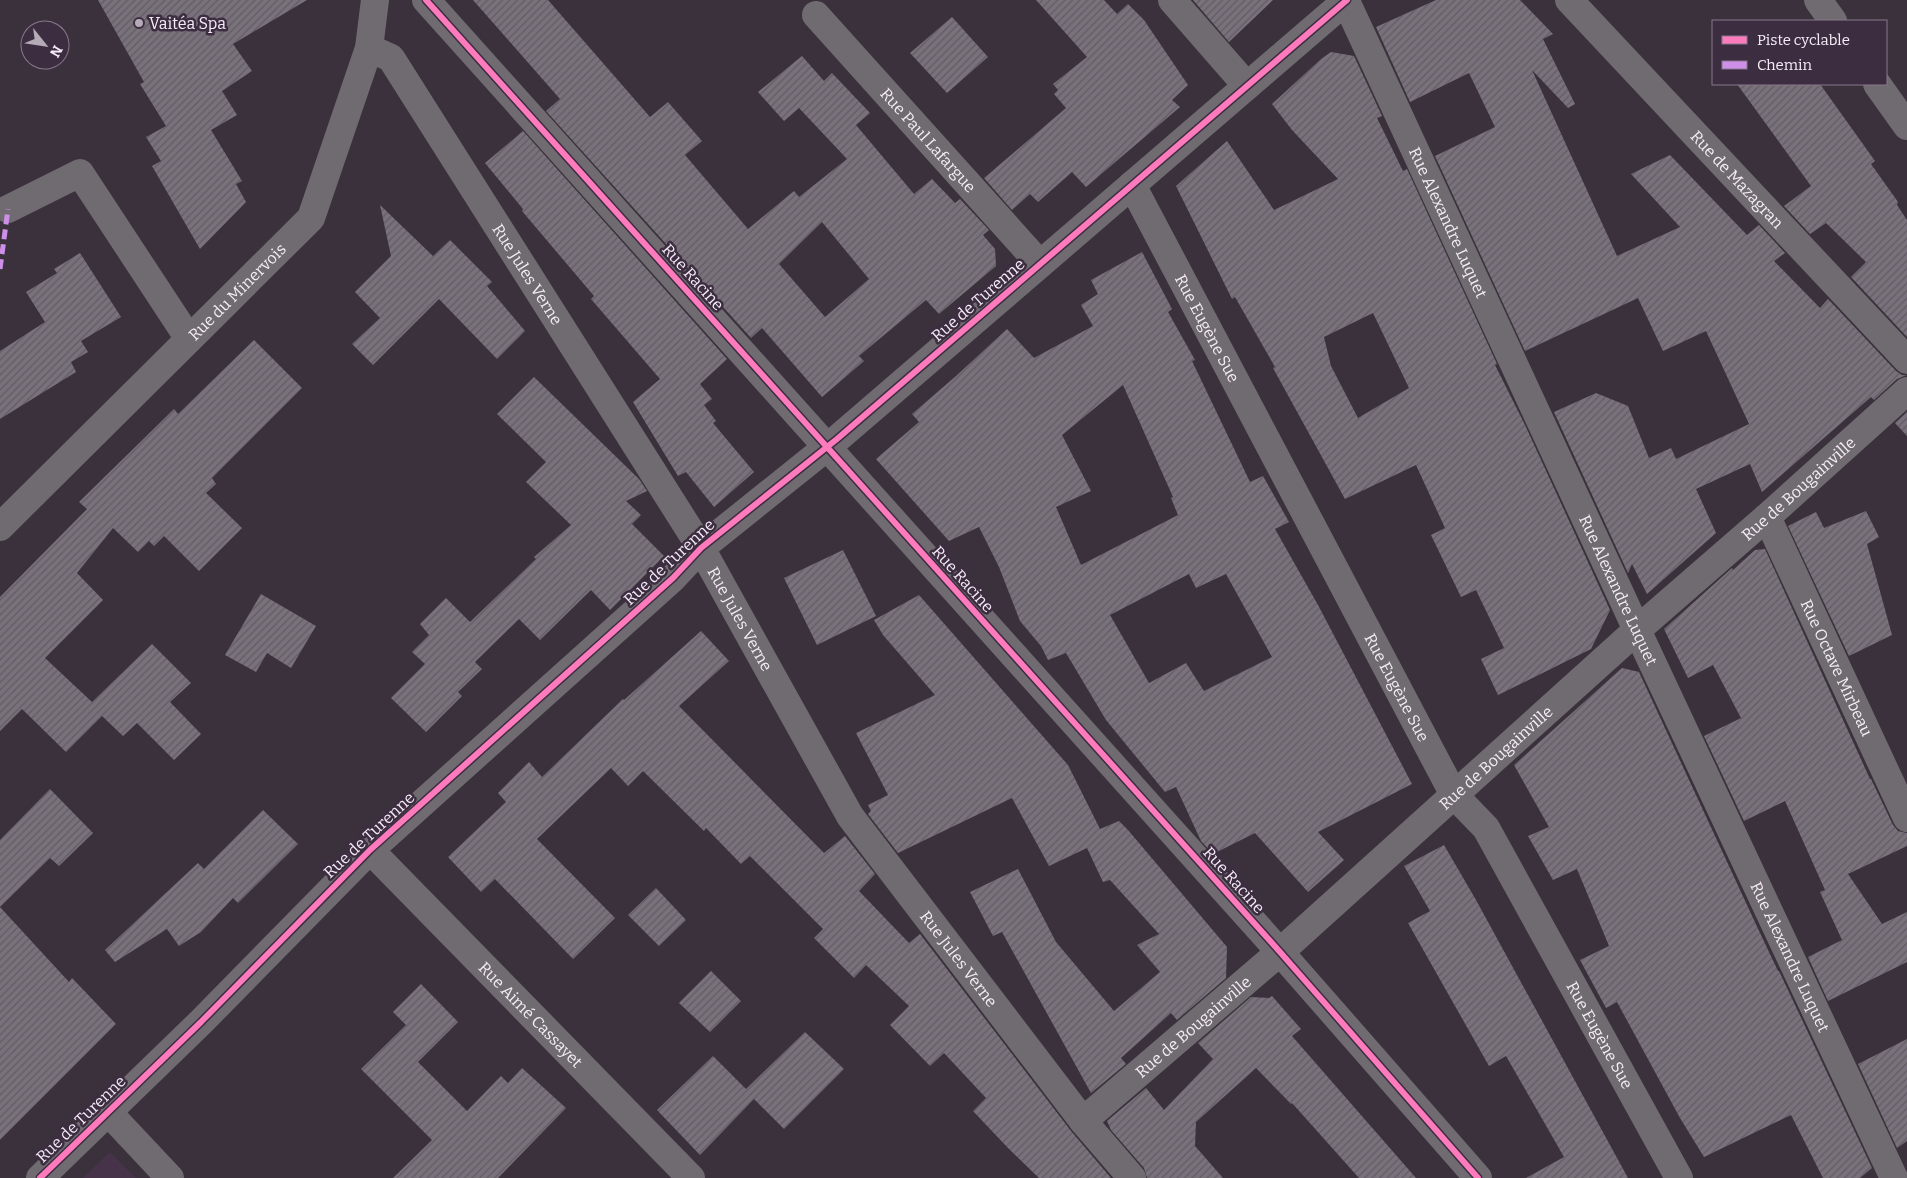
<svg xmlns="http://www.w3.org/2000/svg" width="1907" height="1178" font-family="Bitter,serif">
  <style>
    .built { fill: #463349 }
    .building { fill: url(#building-hatch); fill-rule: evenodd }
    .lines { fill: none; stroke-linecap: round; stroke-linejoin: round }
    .minor { stroke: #706b70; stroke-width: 28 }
    .quiet { stroke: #ce8fe9; stroke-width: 5; stroke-dasharray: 10 5; stroke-linecap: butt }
    .cycleway-casing { stroke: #3d2d40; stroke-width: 9 }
    .cycleway { stroke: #fd7abc; stroke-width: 6 }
    .poi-dot { fill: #b4abb6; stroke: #3d2d40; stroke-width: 2 }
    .labels { text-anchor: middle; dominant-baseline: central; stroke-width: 5; stroke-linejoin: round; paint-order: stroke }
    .poi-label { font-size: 16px; fill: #f6ecf8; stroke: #3d2d40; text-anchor: start }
    .street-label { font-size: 16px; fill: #f6ecf8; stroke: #3d2d40 }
  </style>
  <defs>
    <pattern id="building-hatch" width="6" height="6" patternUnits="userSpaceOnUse" patternTransform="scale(1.25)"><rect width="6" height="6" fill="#79717b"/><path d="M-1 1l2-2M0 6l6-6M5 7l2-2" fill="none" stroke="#625c62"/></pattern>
  </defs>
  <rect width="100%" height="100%" fill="#3a313c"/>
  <path class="built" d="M110,1152L136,1178H83Z"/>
  <g class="building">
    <path d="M98,0H307L233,44L252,71L222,91L237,115L211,130L242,181L236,184L246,202L200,249L152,166L161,161L146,137L166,126L140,84L144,82Z"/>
    <path d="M473,0H548L650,117L668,102L702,141L685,155L748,229L794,191L799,197L847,159L799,108L784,121L758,92L802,56L824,81L832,73L870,113L856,125L914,194L932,179L955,203L960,199L989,230L983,235L995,249L996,266L939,314L926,300L859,356L864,361L822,397L762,328L751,338L546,111L560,99ZM822,222L869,279L825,317L779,264Z"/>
    <path d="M1036,0H1104L1117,14L1128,4L1144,20L1188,85L1172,100L1180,107L1086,187L1072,172L1038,202L1030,194L1012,210L984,178L1066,108L1054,94L1058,90L1053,84L1087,57Z"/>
    <path d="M1193,0H1273L1229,42Z"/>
    <path d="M1436,0H1520L1553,34L1543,39L1575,104L1568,108L1532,70L1617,256L1680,227L1631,174L1670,155L1747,235L1759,225L1785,253L1774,261L1820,308L1828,299L1896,371L1902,375H1907L1897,379L1874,400L1871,397L1762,492L1750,464L1696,489L1716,533L1647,594L1632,564L1628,573L1554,412L1596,393L1628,406L1649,458L1671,448L1676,459L1749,424L1706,331L1663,351L1638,298L1525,351L1435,156L1495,127L1469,73L1410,102L1376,27Z"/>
    <path d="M952,17L988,57L947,93L910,53Z"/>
    <path d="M1331,52L1354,56L1382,116L1377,118L1403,171L1407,169L1497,364L1495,365L1525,425L1610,610L1591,649L1498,695L1481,659L1504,648L1476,590L1461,597L1431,535L1445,528L1416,465L1345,499L1273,368L1275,367L1235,297L1232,299L1176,186L1227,141L1274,210L1338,179L1292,130L1272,104L1321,59ZM1373,313L1409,388L1358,418L1331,366L1324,337Z"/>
    <path d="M1737,84H1820L1875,161L1871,164L1898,202L1897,205L1907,220V337L1851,277L1866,262L1826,223L1810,234L1784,206L1811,186Z"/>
    <path d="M523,131L727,359L700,384L712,399L704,405L716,421L713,423L754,472L714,507L686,472L678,476L633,402L660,379L591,299L594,296L522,211L523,209L485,163Z"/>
    <path d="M380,205L433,256L450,240L492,282L487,286L525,331L497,359L439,299L373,365L352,344L380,318L355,292L391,256Z"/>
    <path d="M1142,252L1172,309L1168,312L1195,360L1192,361L1250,482L1263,476L1289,522L1275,529L1318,605L1412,784L1318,832L1344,860L1308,892L1255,833L1213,854L1201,841L1176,787L1165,792L1106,720L1066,653L1048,660L1041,646L1020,621L999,567L979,527L949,541L876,459L919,422L912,414L956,376L1007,329L1034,358L1093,326L1081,305L1098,294L1091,280ZM1123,385L1173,497L1171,498L1178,515L1081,565L1056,507L1091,491L1062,435ZM1189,574L1196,588L1226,574L1272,657L1204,691L1186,663L1149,683L1110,615Z"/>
    <path d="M80,253L121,317L81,341L88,352L71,362L76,372L0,419V351L45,322L26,292L57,273L54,269Z"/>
    <path d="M254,340L302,388L212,478L216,484L206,493L242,528L199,571L164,536L154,546L149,541L138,552L113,528L77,573L103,600L45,658L92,702L152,644L191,683L170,702L201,734L174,760L137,723L123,736L102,716L66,752L22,709L0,731V597L87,509L79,502L174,409L178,414Z"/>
    <path d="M534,377L639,479L647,491L626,501L641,515L632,524L664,556L610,610L591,590L540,640L519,619L475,662L482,669L458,692L462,696L426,732L391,698L425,664L412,652L429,635L420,624L446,598L470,622L536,559L534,557L571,525L526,482L546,462L497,414Z"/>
    <path d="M1907,412V436L1895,423Z"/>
    <path d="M1866,511L1879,537L1867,544L1892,635L1849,656L1788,526L1816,512L1824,528Z"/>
    <path d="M1765,549L1870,779H1871L1893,825L1898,831L1907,833V846L1848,874L1882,924L1907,912V962L1828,1001L1808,957L1842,940L1820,892L1825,890L1785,801L1744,821L1704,736L1741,718L1713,665L1688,678L1664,629L1732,568L1733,570L1755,550Z"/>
    <path d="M843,550L876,616L817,645L784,578Z"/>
    <path d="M261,594L316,626L291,668L267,653L256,672L225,655Z"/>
    <path d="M919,595L1068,765L1100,829L1119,821L1128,830L1227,947L1226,978L1177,1020L1171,1013L1121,1058L1126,1064L1091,1093L1002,932L993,936L970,892L1018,869L1056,942L1114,1011L1160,972L1137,945L1159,934L1110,880L1103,882L1087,848L1049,866L1012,798L898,853L868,814L871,811L868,805L888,795L856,733L935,695L883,635L874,620Z"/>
    <path d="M701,631L729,661L679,706L824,853L845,836L875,874L859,891L909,943L920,934L1071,1131L1111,1178H1039L1008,1148L973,1111L986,1098L944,1053L930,1066L890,1025L909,1006L866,965L854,978L814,938L823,929L750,856L741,864L706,828L704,831L643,771L628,786L611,768L537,839L615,918L573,959L495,879L481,892L448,857L506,802L498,793L529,762L542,777L623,699L624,700Z"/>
    <path d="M1622,668L1639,672L1760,933L1778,971H1779L1872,1168L1860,1178H1823L1791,1115L1704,1157L1680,1118L1617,1002L1606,1008L1580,960L1609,946L1577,869L1553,880L1528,836L1549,827L1514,765Z"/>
    <path d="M50,789L93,833L59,866L50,858L0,907L69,982L72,978L116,1024L0,1140V840Z"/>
    <path d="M263,810L298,844L238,903L233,898L201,932L179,946L167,929L115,962L105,950L198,863L204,869Z"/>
    <path d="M1444,845L1476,900L1628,1178H1526L1564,1157L1506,1056L1489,1066L1408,923L1430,911L1404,866Z"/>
    <path d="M656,888L686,920L659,946L628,915Z"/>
    <path d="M711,971L741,1001L710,1032L679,1003Z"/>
    <path d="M421,984L458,1022L418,1062L467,1111L501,1076L508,1083L522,1068L566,1108L498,1178H393L432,1140L361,1069L406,1025L393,1012Z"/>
    <path d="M1272,996L1301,1029L1292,1036L1416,1178H1359L1292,1103L1291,1104L1256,1068L1196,1122L1195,1146L1223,1178H1147L1144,1168L1111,1130L1107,1121L1146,1088L1164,1110L1213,1059L1198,1043L1251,997L1269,998Z"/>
    <path d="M805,1032L844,1069L784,1129L754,1099L700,1155L657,1110L713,1056L746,1089Z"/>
    <path d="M1907,1039V1141L1897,1148L1858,1064Z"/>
  </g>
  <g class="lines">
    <g class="minor">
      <path d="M426,0L1280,952L1478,1178"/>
      <path d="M1172,0L1247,86"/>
      <path id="s1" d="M1569,0L1907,360"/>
      <path d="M1818,0L1833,21"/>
      <path id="s2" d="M1346,1L1637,630L1894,1178"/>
      <path id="s3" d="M816,15L1040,264"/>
      <path id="s4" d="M369,48L391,58L701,548L850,816L1083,1121L1132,1178"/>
      <path d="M1877,84L1907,126"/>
      <path id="s5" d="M1132,185L1454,795L1486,828L1679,1178"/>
      <path d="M8,209L80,173L189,339"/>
      <path id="s6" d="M1767,517L1907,818"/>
      <path id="s7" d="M0,527L311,218L369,48L375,0"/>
      <path id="s8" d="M370,850L691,1178"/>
      <path d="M107,1111L170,1178"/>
      <path id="s9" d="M1083,1121L1280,952L1637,630L1767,517L1907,391"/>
      <path d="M40,1178L201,1022L370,850L673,578L701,548L837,439L1347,0"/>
    </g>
    <path class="quiet" d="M0,269L8,209"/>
    <g class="cycleway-casing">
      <g id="cycleway">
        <path d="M426,0L1280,952L1478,1178"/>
        <path d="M40,1178L201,1022L370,850L673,578L701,548L837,439L1347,0"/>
      </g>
    </g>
    <use href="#cycleway" class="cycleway"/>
  </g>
  <circle class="poi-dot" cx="139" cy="23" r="5"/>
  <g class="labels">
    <g class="poi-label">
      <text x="149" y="23">Vaitéa Spa</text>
    </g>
    <g class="street-label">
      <text stroke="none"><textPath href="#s3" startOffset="168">Rue Paul Lafargue</textPath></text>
      <text stroke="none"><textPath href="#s1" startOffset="246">Rue de Mazagran</textPath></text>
      <text stroke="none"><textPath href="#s2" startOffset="244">Rue Alexandre Luquet</textPath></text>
      <text stroke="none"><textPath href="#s4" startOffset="280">Rue Jules Verne</textPath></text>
      <text transform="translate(693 277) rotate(48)">Rue Racine</text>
      <text stroke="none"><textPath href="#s7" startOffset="334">Rue du Minervois</textPath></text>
      <text transform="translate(978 300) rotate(-41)">Rue de Turenne</text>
      <text stroke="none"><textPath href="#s5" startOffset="162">Rue Eugène Sue</textPath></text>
      <text stroke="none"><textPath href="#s9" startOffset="955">Rue de Bougainville</textPath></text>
      <text transform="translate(669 562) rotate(-43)">Rue de Turenne</text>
      <text transform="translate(963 579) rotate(48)">Rue Racine</text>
      <text stroke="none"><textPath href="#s2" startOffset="649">Rue Alexandre Luquet</textPath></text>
      <text stroke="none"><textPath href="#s4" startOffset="685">Rue Jules Verne</textPath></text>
      <text stroke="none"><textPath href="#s6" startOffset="166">Rue Octave Mirbeau</textPath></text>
      <text stroke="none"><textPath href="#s5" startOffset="568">Rue Eugène Sue</textPath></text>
      <text stroke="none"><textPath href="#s9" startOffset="550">Rue de Bougainville</textPath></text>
      <text transform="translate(369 835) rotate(-43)">Rue de Turenne</text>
      <text transform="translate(1234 880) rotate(48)">Rue Racine</text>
      <text stroke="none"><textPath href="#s2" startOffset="1054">Rue Alexandre Luquet</textPath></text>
      <text stroke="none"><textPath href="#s4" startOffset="1090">Rue Jules Verne</textPath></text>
      <text stroke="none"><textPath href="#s8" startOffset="230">Rue Aimé Cassayet</textPath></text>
      <text stroke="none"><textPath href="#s9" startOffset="145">Rue de Bougainville</textPath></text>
      <text stroke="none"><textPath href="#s5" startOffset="972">Rue Eugène Sue</textPath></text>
      <text transform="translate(81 1119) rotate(-44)">Rue de Turenne</text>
    </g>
  </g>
  <rect x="1712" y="20" width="175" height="65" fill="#3d2d40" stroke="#87798a"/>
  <rect x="1722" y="36" width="25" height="8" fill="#fd7abc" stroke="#87798a"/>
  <text x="1757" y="45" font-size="15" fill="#f6ecf8">Piste cyclable</text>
  <rect x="1722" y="61" width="25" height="8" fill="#ce8fe9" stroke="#87798a"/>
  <text x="1757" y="70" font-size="15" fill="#f6ecf8">Chemin</text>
  <g transform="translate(45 45) rotate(120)"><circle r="24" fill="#3d2d40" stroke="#87798a"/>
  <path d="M0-4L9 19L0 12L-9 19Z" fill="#b4abb6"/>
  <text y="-8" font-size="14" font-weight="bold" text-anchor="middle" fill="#f6ecf8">N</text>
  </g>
</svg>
